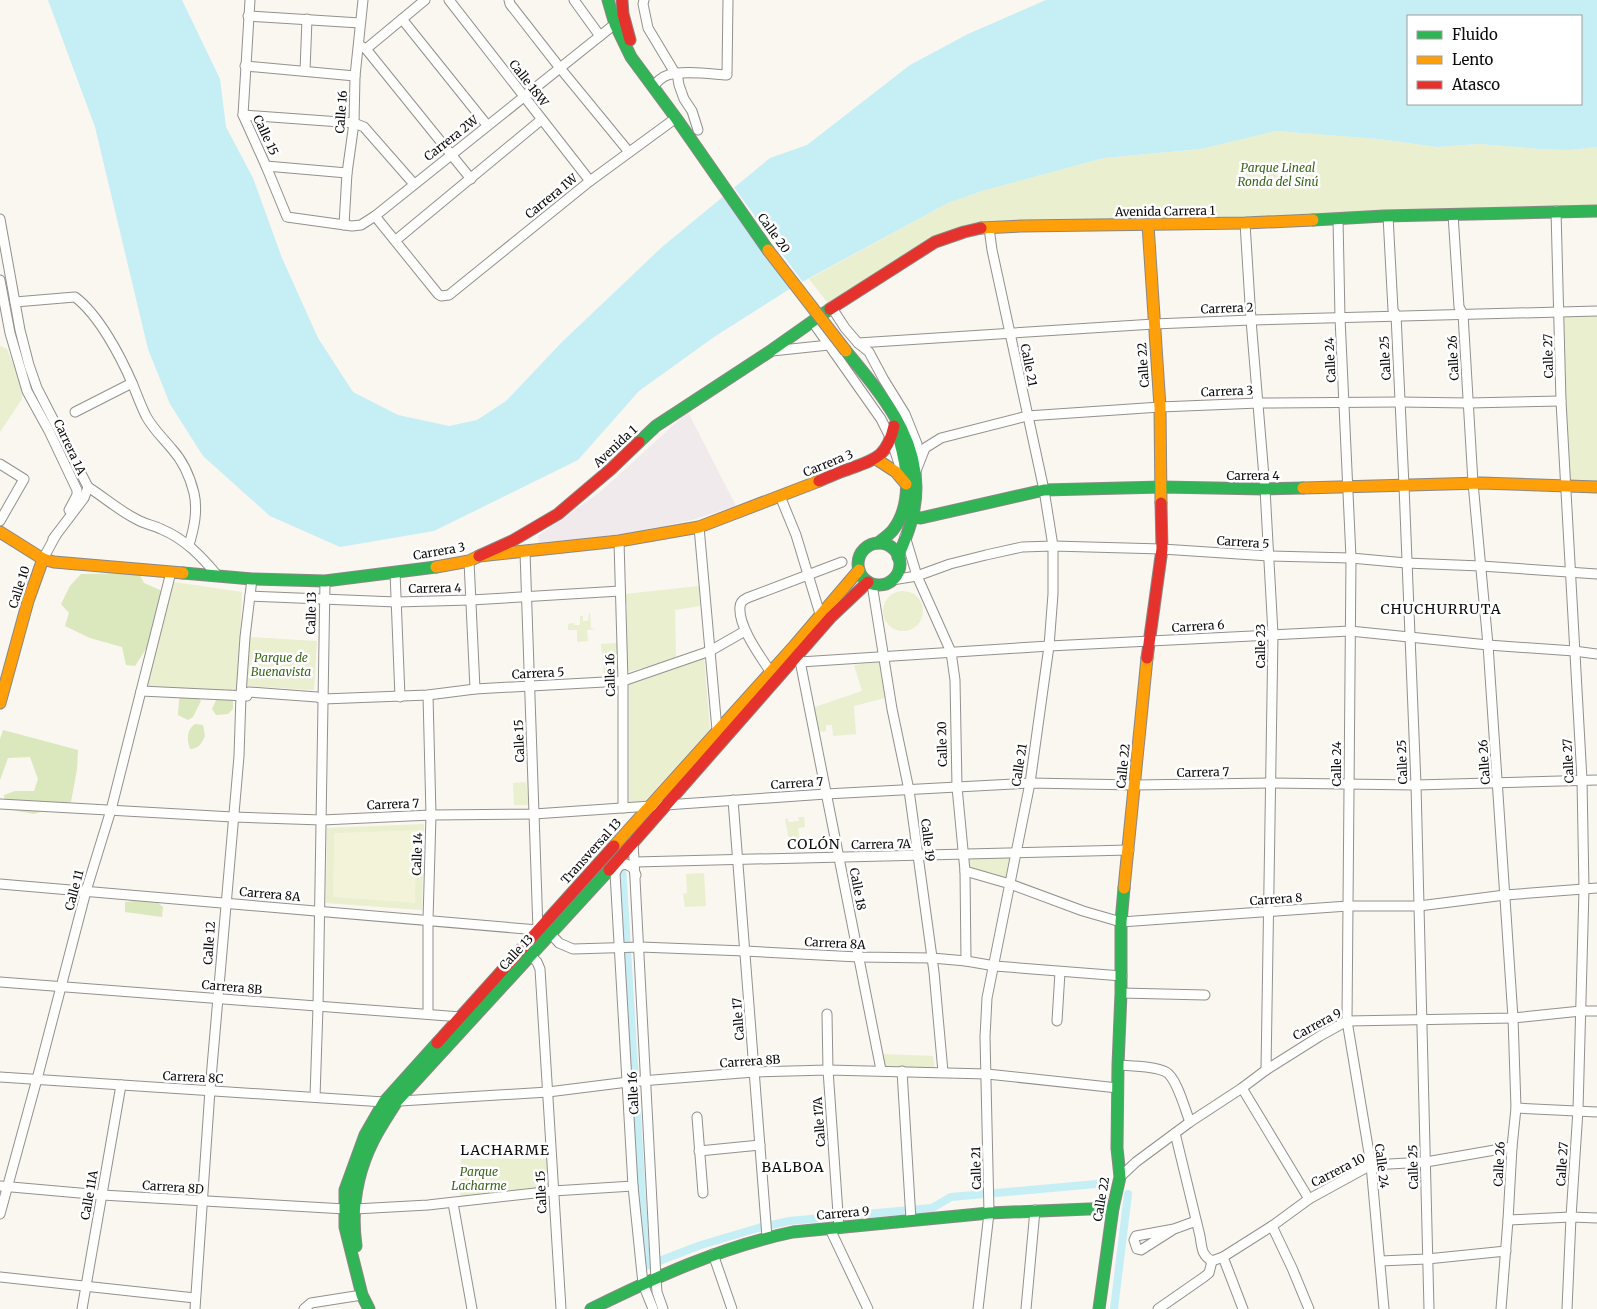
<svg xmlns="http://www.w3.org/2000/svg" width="1597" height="1309" font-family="Merriweather,serif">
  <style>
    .industrial { fill: #f0eaed }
    .green { fill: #e9efcf }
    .forest { fill: #dbe7bd }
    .pitch { fill: #f2f3d9 }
    .water { fill: #c6eef5; fill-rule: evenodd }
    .pier { fill: #faf6f0 }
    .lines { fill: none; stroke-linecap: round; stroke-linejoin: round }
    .canal { stroke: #c6eef5; stroke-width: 8 }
    .street-casing { stroke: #93918f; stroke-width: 11 }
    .fast-casing { stroke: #8a8885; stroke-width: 13 }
    .slow-casing { stroke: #8a8885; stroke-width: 13 }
    .jam-casing { stroke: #8a8885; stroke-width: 13 }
    .street { stroke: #fefefd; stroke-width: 9 }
    .fast { stroke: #30b455; stroke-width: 11 }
    .slow { stroke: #ff9f0a; stroke-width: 11 }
    .jam { stroke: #e5322d; stroke-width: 11 }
    .slow-bridge-casing { stroke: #8a8885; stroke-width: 13; stroke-linecap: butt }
    .slow-bridge { stroke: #ff9f0a; stroke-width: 11 }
    .labels { text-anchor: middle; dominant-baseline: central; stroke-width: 5; stroke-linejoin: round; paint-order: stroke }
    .street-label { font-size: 12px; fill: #0c0c0c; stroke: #fff }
    .park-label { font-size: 12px; font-style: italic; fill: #3a651b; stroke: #fff }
    .neighbourhood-label { font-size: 14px; letter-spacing: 1px; fill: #0c0c0c; stroke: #fff }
  </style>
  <rect width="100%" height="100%" fill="#faf6f0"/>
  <path class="industrial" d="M688,412L736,506L692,520L637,532L539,544L538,536L600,492Z"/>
  <g class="green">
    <path d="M1276,131L1378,139L1437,147L1479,144L1540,149L1568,150L1597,147V205L971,226L831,307L809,279L948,203L982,191L1104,158L1201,149Z"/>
    <path d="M1597,313V485L1569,484L1566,401L1564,315Z"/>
    <path d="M0,346L7,349L21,384L22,399L0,432Z"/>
    <path d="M174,582L242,592L238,692L145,687Z"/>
    <path d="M699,586L700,606L675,610L676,659L627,672V606L625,594Z"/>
    <circle cx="903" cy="611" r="20"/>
    <path d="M589,613H590L591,628L596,629L587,630L588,641L577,642V630H568V624L574,623V625H580V616H583V621H588Z"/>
    <path d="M248,637L317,641L314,690L245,686Z"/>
    <path d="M617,643L618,673L604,676L601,644Z"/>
    <path d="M704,657L710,729L644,802L629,803V682L666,671Z"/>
    <path d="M880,662L885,698L854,706L856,734L833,736L832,725H826V731L822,732L818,729L812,708L862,691L854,665Z"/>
    <path d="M526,782L529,805H514L513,783Z"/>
    <path d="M798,817H804L805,827L798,828L800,843L790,844L785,819L788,818V822L799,821Z"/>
    <path d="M424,824L422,910L326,903L327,828Z"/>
    <path d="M967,855H1013L1008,881L967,869Z"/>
    <path d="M704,873L706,906L685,907L683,894L687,893L686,874Z"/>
    <path d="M882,1054L933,1056L935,1070L884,1068Z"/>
    <path d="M461,1159H547L550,1189L460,1199Z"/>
  </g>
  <g class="forest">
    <path d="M139,573L144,583L162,591L151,641L135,666L126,665L122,647L90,638L65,626L69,613L61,604L70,586L81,574Z"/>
    <path d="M182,695L198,697L201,701L193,717L188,720L178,715L179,700Z"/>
    <path d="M233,697V709L228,714L216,715L212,709L216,700L220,698Z"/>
    <path d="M195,724L203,725L205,736C202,743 198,749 190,749C187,740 186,730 195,724Z"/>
    <path d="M3,730L78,750L77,769L71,802L34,814L6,809L4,795L15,791H34L38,779L30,757L8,758L0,780V739Z"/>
    <path d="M153,899L163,907L162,917L125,912V902Z"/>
  </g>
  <path class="pitch" d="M417,830L415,903L333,897L334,833Z"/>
  <path class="water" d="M48,0H182L220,79L226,127L253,178L282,258L318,338L353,392L398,415L449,426L477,420L506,401L562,342L662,247L770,158L807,145L910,65L968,34L1046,0H1597V147L1568,150L1540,149L1479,144L1437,147L1378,139L1276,131L1201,149L1104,158L982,191L948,203L791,288L714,337L639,391L578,460L434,531L340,547L270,516L203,456L170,404L148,349L95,127ZM1408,16H1581V104H1408Z"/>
  <path class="pier" d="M733,186L804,284L793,289L724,194Z"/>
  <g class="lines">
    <g class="canal">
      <path d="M622,866L646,1266L701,1245L758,1228L789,1221L932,1208L951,1197L1107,1183"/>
      <path d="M1114,1309L1128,1194"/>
    </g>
    <g class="street-casing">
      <g id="street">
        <path d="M250,0L243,115L266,166L287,217L352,226L361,225L375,216L615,24"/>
        <path d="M449,0L590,181"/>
        <path d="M509,0L510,4L560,68L629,152"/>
        <path d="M574,0L600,36"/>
        <path d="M644,0L643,4L648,28L675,73"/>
        <path d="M248,16L360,23"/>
        <path d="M402,19L487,125"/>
        <path d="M361,46L366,49L425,0"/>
        <path d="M366,49L471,179"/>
        <path d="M245,66L355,76"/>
        <path d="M305,71L307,19"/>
        <path d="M677,73L679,85L684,99L692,111L698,130"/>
        <path d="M653,87C657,82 661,77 668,75C682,70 711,74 727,75L728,0"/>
        <path d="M243,115L354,123L364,127L414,184"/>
        <path d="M266,166L347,173"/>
        <path d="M1556,211L1561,401L1582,780L1584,889L1578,1110L1571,1217L1567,1309"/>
        <path d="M1453,214L1459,307L1463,314L1473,483L1488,645L1513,1018L1516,1108L1512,1147L1508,1220L1501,1309"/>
        <path d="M375,216L438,294L441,296L449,295L590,181L676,118"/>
        <path d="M1388,216L1393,310L1396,315L1404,486L1416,785L1429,1309"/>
        <path d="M1338,218L1340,318L1351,558L1347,1021L1371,1165L1384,1309"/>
        <path d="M0,219L20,330L29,365L37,388L88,487L84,498L53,539"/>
        <path d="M1245,223L1251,320L1265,489L1273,634L1266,1070"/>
        <path d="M344,225L347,173L354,123L355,76L363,0"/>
        <path d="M396,240L541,120"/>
        <path d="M0,280L10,333L27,391L49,431L77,490V495L69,510"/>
        <path d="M15,302L75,297C99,315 121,357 133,385C137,395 141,406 146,416C153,429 163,438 172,449C183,461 190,477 194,493C198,511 194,528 189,545"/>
        <path d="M832,308L845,328L858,343L869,352L884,380L905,414L917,444L918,462"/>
        <path d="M812,321L881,419L891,439L901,470"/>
        <path d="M858,343L1154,324L1251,320L1597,311"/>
        <path d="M772,351L829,345"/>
        <path d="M75,412L132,383"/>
        <path d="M0,464L24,479L0,521"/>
        <path d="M916,471L925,448L941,438L1027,416L1160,407L1259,403L1400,402L1468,403L1561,401"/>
        <path d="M88,487C104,497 118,510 136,519C144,524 153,525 161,529C185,539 201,556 217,575"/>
        <path d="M780,496L796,535L820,614"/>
        <path d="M699,527L717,730"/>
        <path d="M905,536L917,576L951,652L955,680L957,787L965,871L966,961"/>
        <path d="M619,541L623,681V808"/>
        <path d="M43,559L56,535"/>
        <path d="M469,561L475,689"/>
        <path d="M395,572L400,697"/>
        <path d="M892,580L917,576L950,564L986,555L1022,547L1053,546L1162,549L1269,556L1351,558L1406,563L1481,566L1597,574"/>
        <path d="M872,584L892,709L909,790L934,972L943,1072"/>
        <path d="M250,596L396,602L471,600L620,591"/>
        <path d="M799,656L881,1070"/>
        <path d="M800,662L1049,646L1350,631L1488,645L1574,651L1597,654"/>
        <path d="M770,671C760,656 738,626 740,607C740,603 743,600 747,598L842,562"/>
        <path d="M141,691L247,696"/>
        <path d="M241,695L249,692L317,697L323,699L428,695L475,689L623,681L710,651L745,631"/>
        <path d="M428,695L431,815L428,920V1014"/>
        <path d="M733,800L767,1237"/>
        <path d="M0,804L233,817L322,820L431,815L534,814L826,794L1030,783L1135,785L1271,783L1416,785L1597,780"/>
        <path d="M633,841L656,1279L657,1292L663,1309"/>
        <path d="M635,862L1129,850"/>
        <path d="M965,871L1010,884L1083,911L1121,922L1348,906H1419L1505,895L1597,888"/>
        <path d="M636,875L633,868L626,864L619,866L615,873L633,1186L643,1284L653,1309"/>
        <path d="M0,884L538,930L525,552"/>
        <path d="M551,934L559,943L573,949L640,947L745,951L858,957L932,958L966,961L995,966L1122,976"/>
        <path d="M531,956L537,962L540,969L561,1309"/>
        <path d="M0,982L461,1017"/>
        <path d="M1121,993L1205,995"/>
        <path d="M827,1014L828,1070L839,1228"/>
        <path d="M1057,1021L1060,972"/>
        <path d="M1118,1065C1131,1066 1155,1066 1166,1072C1177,1078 1185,1110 1190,1122"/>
        <path d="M902,1071L911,1220"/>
        <path d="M0,1077L384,1102L548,1092L628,1082L754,1072L828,1070L987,1074L1118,1088"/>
        <path d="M1242,1088L1309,1199"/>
        <path d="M315,1097L318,1007L325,581"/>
        <path d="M1516,1108L1597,1112"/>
        <path d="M697,1117L703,1193"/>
        <path d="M1175,1133L1200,1236C1202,1247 1201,1255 1212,1261L1223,1257L1272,1226L1309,1199L1371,1165L1426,1162L1512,1147"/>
        <path d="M699,1151L760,1145"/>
        <path d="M1120,1177L1136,1162L1190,1122L1242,1088L1266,1070L1320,1036L1347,1021L1513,1018L1581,1011H1597"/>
        <path d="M0,1186L102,1195L345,1209"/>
        <path d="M453,1203L472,1309"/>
        <path d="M355,1209L428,1205L553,1191L633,1186"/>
        <path d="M0,1214L37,1079L86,891L111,810L171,572"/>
        <path d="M1508,1220L1571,1217L1597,1218"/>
        <path d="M1272,1226L1292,1268L1309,1309"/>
        <path d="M830,1229L868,1309"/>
        <path d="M1174,1229L1136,1236L1134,1240L1137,1249L1141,1250L1174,1229L1196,1221"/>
        <path d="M713,1254L732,1309"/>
        <path d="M1223,1257L1243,1309"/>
        <path d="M1380,1261L1427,1259L1506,1251"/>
        <path d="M0,1277L195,1298"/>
        <path d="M82,1309L121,1085"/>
        <path d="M195,1309L210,1090L239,756L241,695L245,637L252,579"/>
        <path d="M304,1309L311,1303L362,1295"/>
        <path d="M978,1309L989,1213L985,1037L987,998L1030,783L1049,646L1053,594V546L1044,490L992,250L989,228"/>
        <path d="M1026,1309L1035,1210"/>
        <path d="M1158,1309L1204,1277L1209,1273L1212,1261"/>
      </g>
    </g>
    <g class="fast-casing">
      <g id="fast">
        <path d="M608,0L615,24L631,57L676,118L768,250"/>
        <path d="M1313,220L1384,216L1597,211"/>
        <path d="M846,351C885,399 928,447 913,514C910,529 904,543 898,557"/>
        <path d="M639,442L656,426L769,352L830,309"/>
        <path d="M913,517L921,518L1044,490L1162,487L1265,489L1303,488"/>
        <path d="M878,543C883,539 889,535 893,530C913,504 907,465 898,436"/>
        <circle cx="879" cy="564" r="21"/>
        <path d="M183,573L252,579L325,581L436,567"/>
        <path d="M356,1246C351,1210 357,1173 373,1141C380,1127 389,1114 397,1101L609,870"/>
        <path d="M369,1309L362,1295L345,1227V1190L365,1135L384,1102L437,1043"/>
        <path d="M591,1309C656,1277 721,1247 793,1232L989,1213L1113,1208"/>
        <path d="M1099,1309L1113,1208L1120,1177L1117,1148L1118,1065L1121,993V922L1124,888"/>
      </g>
    </g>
    <g class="slow-casing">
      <g id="slow">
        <path d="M1148,225L1160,407L1161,503"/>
        <path d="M981,228L1021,226L1245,223L1313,220"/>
        <path d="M876,459L896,472L906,484"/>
        <path d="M1303,488L1481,483L1597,487"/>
        <path d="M0,532L43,559L54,562L183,573"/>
        <path d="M436,567L469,561L479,556L619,541L699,527L819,481"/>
        <path d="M0,703L28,601L43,559"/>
        <path d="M614,846L795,645L859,570"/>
        <path d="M1124,888L1147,658"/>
      </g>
    </g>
    <g class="jam-casing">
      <g id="jam">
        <path d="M622,0L623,14L630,40"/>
        <path d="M830,309L935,242L964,232L981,228"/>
        <path d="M819,481C829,477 839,472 849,469C876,459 887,457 894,426"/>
        <path d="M479,556L512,541L558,514L611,469L639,442"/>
        <path d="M1147,658L1162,549L1161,503"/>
        <path d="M609,870L831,617L868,582"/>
        <path d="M437,1043L614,846"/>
      </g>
    </g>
    <use href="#street" class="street"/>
    <use href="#fast" class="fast"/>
    <use href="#slow" class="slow"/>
    <use href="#jam" class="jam"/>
    <g class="slow-bridge-casing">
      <path id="slow-bridge" d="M768,250L846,351"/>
    </g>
    <use href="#slow-bridge" class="slow-bridge"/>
  </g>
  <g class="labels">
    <g class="street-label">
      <text transform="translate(529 83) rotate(52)">Calle 18W</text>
      <text transform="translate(341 112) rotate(-86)">Calle 16</text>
      <text transform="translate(266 135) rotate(65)">Calle 15</text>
      <text transform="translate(451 138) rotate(-38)">Carrera 2W</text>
      <text transform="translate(551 196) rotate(-39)">Carrera 1W</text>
      <text transform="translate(1165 211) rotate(-1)">Avenida Carrera 1</text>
      <text transform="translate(774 233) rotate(54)">Calle 20</text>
      <text transform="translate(1227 308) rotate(-2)">Carrera 2</text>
      <text transform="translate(1548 356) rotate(-91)">Calle 27</text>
      <text transform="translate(1385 358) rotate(-93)">Calle 25</text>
      <text transform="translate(1453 358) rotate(-93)">Calle 26</text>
      <text transform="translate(1330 360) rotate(-93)">Calle 24</text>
      <text transform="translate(1029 365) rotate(79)">Calle 21</text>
      <text transform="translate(1143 365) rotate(-94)">Calle 22</text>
      <text transform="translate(1227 391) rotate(-2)">Carrera 3</text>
      <text transform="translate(615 446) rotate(-43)">Avenida 1</text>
      <text transform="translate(70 447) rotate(65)">Carrera 1A</text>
      <text transform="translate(828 463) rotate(-22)">Carrera 3</text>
      <text x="1253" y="475">Carrera 4</text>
      <text transform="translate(1243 542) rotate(4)">Carrera 5</text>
      <text transform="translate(439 551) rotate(-10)">Carrera 3</text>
      <text transform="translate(19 587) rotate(-72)">Calle 10</text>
      <text transform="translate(435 588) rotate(-1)">Carrera 4</text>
      <text transform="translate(311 613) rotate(-89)">Calle 13</text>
      <text transform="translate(1198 626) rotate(-4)">Carrera 6</text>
      <text transform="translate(1260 646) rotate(-90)">Calle 23</text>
      <text transform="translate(538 673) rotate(-3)">Carrera 5</text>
      <text transform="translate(610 675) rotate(-91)">Calle 16</text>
      <text transform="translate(519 741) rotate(-92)">Calle 15</text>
      <text transform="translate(942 744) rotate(-91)">Calle 20</text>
      <text transform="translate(1568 761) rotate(-93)">Calle 27</text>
      <text transform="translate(1402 762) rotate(-92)">Calle 25</text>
      <text transform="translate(1484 762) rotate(-94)">Calle 26</text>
      <text transform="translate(1336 764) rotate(-90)">Calle 24</text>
      <text transform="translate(1019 765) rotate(-81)">Calle 21</text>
      <text transform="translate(1123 766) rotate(-84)">Calle 22</text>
      <text transform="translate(1203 772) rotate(-1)">Carrera 7</text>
      <text transform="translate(797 783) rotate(-4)">Carrera 7</text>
      <text transform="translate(393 804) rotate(-2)">Carrera 7</text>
      <text transform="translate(928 840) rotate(83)">Calle 19</text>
      <text transform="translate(881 844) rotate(-1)">Carrera 7A</text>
      <text transform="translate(591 851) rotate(-48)">Transversal 13</text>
      <text transform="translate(417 854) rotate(-88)">Calle 14</text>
      <text transform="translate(858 889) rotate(79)">Calle 18</text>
      <text transform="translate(74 890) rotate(-75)">Calle 11</text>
      <text transform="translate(270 894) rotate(5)">Carrera 8A</text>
      <text transform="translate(1276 899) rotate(-4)">Carrera 8</text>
      <text transform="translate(209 943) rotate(-86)">Calle 12</text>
      <text transform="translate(835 943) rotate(3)">Carrera 8A</text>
      <text transform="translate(516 952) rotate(-47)">Calle 13</text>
      <text transform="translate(232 987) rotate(5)">Carrera 8B</text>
      <text transform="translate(738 1019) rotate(-94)">Calle 17</text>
      <text transform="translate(1317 1024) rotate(-28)">Carrera 9</text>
      <text transform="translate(750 1061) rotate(-4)">Carrera 8B</text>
      <text transform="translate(193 1077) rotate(3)">Carrera 8C</text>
      <text transform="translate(633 1093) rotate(-93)">Calle 16</text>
      <text transform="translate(819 1122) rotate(-94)">Calle 17A</text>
      <text transform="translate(1499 1164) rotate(-87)">Calle 26</text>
      <text transform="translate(1562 1164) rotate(-86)">Calle 27</text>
      <text transform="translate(1382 1166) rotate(83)">Calle 24</text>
      <text transform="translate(1413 1167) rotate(-91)">Calle 25</text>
      <text transform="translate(976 1168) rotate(-91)">Calle 21</text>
      <text transform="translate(1338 1170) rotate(-27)">Carrera 10</text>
      <text transform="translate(173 1187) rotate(4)">Carrera 8D</text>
      <text transform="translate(541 1192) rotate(-93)">Calle 15</text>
      <text transform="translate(89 1195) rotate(-80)">Calle 11A</text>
      <text transform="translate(1101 1199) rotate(-80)">Calle 22</text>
      <text transform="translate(843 1213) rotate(-5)">Carrera 9</text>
    </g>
    <g class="park-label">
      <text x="1278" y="167">Parque Lineal<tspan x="1278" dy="14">Ronda del Sinú</tspan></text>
      <text x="281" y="657">Parque de<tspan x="281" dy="14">Buenavista</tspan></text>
      <text x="479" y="1171">Parque<tspan x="479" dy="14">Lacharme</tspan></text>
    </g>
    <g class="neighbourhood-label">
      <text x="1441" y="609">CHUCHURRUTA</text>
      <text x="814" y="844">COLÓN</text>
      <text x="505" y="1150">LACHARME</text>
      <text x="793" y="1167">BALBOA</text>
    </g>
  </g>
  <rect x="1407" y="15" width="175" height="90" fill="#ffffff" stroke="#9e9e9e"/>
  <rect x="1417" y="31" width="25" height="8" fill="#30b455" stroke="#9e9e9e"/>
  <text x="1452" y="40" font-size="15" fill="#0c0c0c">Fluido</text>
  <rect x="1417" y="56" width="25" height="8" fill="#ff9f0a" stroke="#9e9e9e"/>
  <text x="1452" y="65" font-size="15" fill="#0c0c0c">Lento</text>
  <rect x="1417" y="81" width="25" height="8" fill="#e5322d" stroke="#9e9e9e"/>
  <text x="1452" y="90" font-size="15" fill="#0c0c0c">Atasco</text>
</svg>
